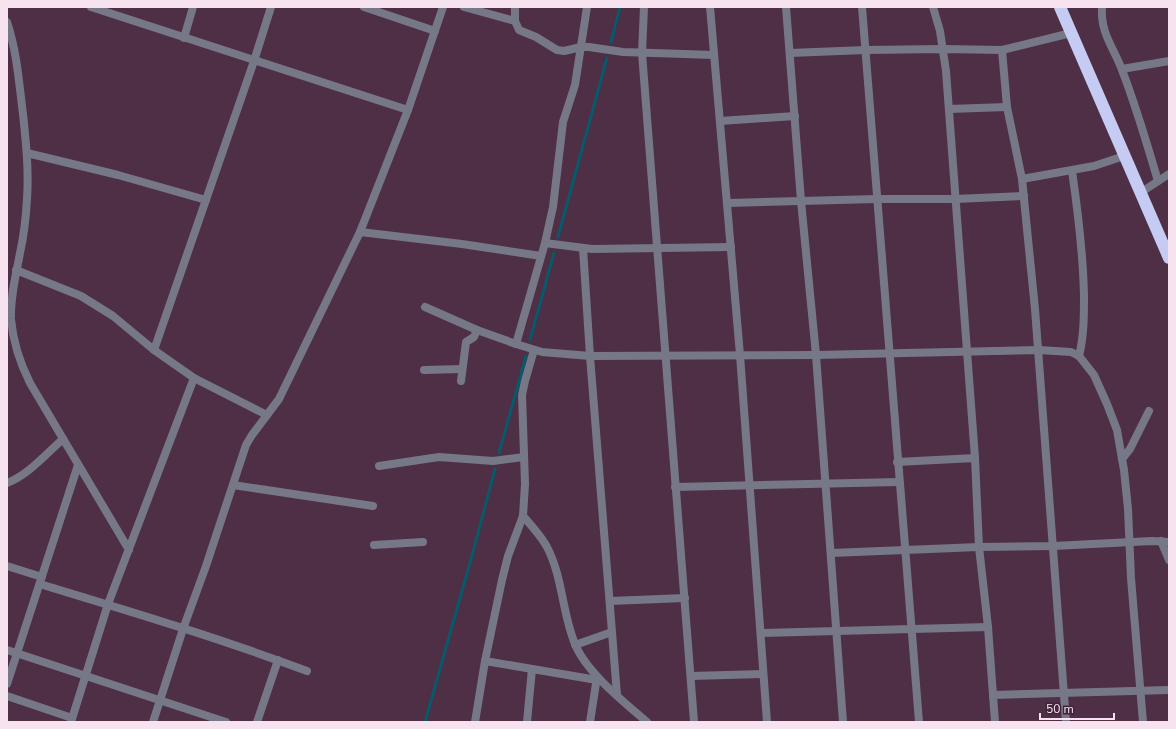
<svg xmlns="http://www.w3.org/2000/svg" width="1176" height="729" font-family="'Nunito Sans',sans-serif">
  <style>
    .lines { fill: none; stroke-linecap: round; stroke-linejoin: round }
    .stream { stroke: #07596c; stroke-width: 3 }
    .street { stroke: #767888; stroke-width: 8 }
    .highway { stroke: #c5cbf2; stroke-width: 12 }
  </style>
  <rect width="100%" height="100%" fill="#4e2f45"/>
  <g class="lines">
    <g class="stream">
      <path d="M611,42L620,7"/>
      <path d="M558,237L607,58"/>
      <path d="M530,340L554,253"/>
      <path d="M499,453L526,356"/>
      <path d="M425,722L473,552L495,469"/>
    </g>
    <g class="street">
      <path d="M91,7L408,110"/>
      <path d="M364,7L435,31"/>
      <path d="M464,7L515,21"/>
      <path d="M515,7V21L519,30L536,37L557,50L564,51L581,47H589L623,52L714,55"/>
      <path d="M644,7L642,53L694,722"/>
      <path d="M710,7L740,355L767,722"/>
      <path d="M786,7L801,201L816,355L843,722"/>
      <path d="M862,7L919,722"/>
      <path d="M933,7L940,31L946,71L975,458L979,547L988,627L993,695"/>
      <path d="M1102,7C1100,33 1114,48 1122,70C1136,106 1147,144 1158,181"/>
      <path d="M7,22C17,52 19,83 23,114C26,142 29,171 27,199C26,217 24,235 20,253C16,275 10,297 11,319C13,342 20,363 30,383L129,550"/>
      <path d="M184,38L193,7"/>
      <path d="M1002,50L1007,107L1022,179L1035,309L1066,722"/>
      <path d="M790,53L865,50L943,49L1002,50L1071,33"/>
      <path d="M1122,69L1169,61"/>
      <path d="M949,109L1007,107"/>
      <path d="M720,121L795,116"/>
      <path d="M27,153L118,175L206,200"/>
      <path d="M1072,171C1078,212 1083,253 1084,295C1084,316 1084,336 1079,356"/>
      <path d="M1022,179L1094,166L1124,156"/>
      <path d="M1140,193L1169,174"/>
      <path d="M727,203L877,199H955L1024,196"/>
      <path d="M360,232L462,244L541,256"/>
      <path d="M545,243L592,249L731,247"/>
      <path d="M583,248L590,356L617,695"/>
      <path d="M16,270L81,296L113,316L154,350L194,378L267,415L279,399L360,232L408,110L443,7"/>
      <path d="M425,307L477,330L516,344L545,243L553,207L563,122L575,85L587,7"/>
      <path d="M516,344L542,352L590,356L816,355L1039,350L1071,352L1079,356L1094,375L1107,404L1117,430L1124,470L1128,509L1131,578L1143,722"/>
      <path d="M154,350L254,61L271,7"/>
      <path d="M424,370L462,369"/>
      <path d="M461,381L466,342L474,337L477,330"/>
      <path d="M1122,459L1130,449L1149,411"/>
      <path d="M897,462L975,458"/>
      <path d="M379,466L439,457L493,461L524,457"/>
      <path d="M7,483C28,475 46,454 63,439"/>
      <path d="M233,485L373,506"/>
      <path d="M675,487L899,482"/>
      <path d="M523,516C532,526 541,536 547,547C563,578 562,613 575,644C586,672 624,702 647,722"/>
      <path d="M1161,541L1169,560"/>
      <path d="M374,545L423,542"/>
      <path d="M831,553L979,547L1053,546L1152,541L1169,542"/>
      <path d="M7,566L42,577"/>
      <path d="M40,584C129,611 219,638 307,671"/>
      <path d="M610,601L685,598"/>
      <path d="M761,633L988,627"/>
      <path d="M575,645L612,632"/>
      <path d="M7,650L226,722"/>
      <path d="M485,661L597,680"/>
      <path d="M691,676L763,674"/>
      <path d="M7,684L78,465"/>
      <path d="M7,696L72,718"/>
      <path d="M71,722L108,604L194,378"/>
      <path d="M153,722L183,629L206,566L246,445L252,435L267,415"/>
      <path d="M257,722L278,660"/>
      <path d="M475,722L485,661L502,580L508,556L523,516L525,484L522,395L525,381L534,350"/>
      <path d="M527,722L532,669"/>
      <path d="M590,722L597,677"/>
      <path d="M995,722L993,695L1169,690"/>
    </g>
    <path class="highway" d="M1060,7L1169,258"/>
  </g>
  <rect width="1176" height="729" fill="none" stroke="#f7e3f0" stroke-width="16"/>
  <path d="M1040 713v6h74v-6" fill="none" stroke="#f7e3f0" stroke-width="2"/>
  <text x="1046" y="713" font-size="12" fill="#f7e3f0" stroke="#43253a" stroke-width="3" paint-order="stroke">50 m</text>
</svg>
